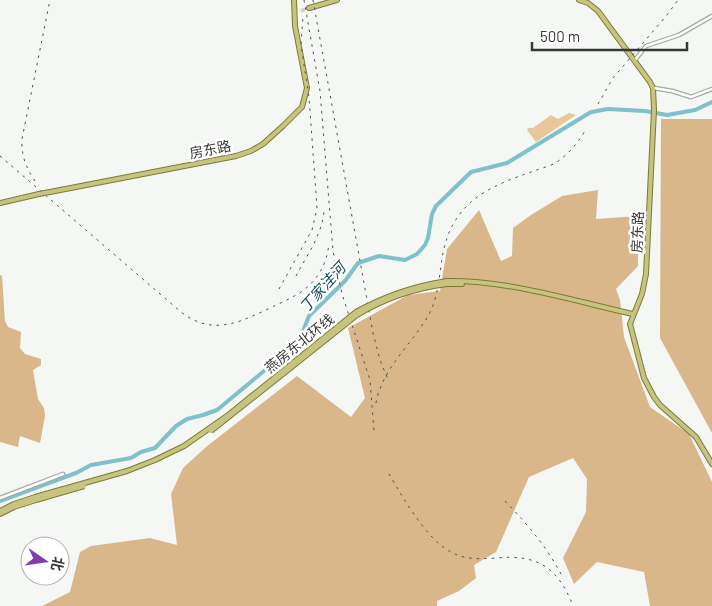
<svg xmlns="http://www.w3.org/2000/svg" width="712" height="606" font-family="Barlow,'Noto Sans SC',sans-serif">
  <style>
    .green { fill: #e8c79b }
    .forest { fill: #d9b78b }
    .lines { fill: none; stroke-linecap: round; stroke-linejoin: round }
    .river { stroke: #7ec1cb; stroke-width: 4 }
    .major-tunnel { stroke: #ced1cd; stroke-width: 4; stroke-dasharray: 4 2; stroke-linecap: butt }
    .minor-casing { stroke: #a6a9a5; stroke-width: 5 }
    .major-casing { stroke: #7c7a30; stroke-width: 6 }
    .minor { stroke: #fff; stroke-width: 2.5 }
    .major { stroke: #c7c481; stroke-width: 4 }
    .rail { stroke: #4f514f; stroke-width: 1; stroke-dasharray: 2.5 5; stroke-linecap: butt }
    .major-bridge-casing { stroke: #7c7a30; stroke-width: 6; stroke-linecap: butt }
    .major-bridge { stroke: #c7c481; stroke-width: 4 }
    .labels { text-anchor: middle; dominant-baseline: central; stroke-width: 5; stroke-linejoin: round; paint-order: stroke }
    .street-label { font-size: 14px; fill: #363836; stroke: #fff }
    .water-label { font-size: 15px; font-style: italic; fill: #114e55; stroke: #fff }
  </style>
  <rect width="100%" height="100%" fill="#f4f7f3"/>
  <path class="green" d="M569,113L576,115L536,142L527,130L528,128H533L551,115L558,119Z"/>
  <g class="forest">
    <path d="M661,119H712V433L660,338Z"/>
    <path d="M598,190L596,219L638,216V266L616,289L620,300L624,337L650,407L689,434L712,482V606H650L644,572L597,562L574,584L563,558L586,512L587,479L573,458L529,477L496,552L474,565L476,578L459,591L437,601V606H42L70,592L80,552L91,546L150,538L177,545L171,494L183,468L206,447L297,376L351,417L365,398L348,328L408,295L440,291L447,249L479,210L501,261L512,256L513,228L531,215L562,196Z"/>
    <path d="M0,275L2,276L5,321L8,327L21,332L20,348L25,354L41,359V365L33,370L38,399L44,408L45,416L40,443L20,436L18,447L0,442Z"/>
  </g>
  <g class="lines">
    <path class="river" d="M0,501L76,473L91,465L131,458L141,452L155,448L176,426L187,419L203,415L217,410L294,346L301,336L309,316L345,281L358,263L379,256L405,260L417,254L425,245L428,238L432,214L436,206L471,172L507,163L591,112L608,109L645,111L667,115L695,110L712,102"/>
    <path class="major-tunnel" d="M301,11L309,8"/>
    <g class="minor-casing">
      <g id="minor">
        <path d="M635,60L646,46L679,35L712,16"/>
        <path d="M654,88L672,91L691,97L712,89"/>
        <path d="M0,498L63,474"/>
      </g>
    </g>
    <g class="major-casing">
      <g id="major">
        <path d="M579,0L588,3L598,11L650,82L653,88L654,110L646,274L642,294L630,324L644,378L654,397L660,405L696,437L712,464"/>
        <path d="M309,8L337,0"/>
        <path d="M50,192L236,156L251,151L263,144L283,126L302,107L307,88L295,26L294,0"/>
        <path d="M0,203L39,194"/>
        <path d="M447,281C508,280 574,301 633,314"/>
        <path d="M447,284H462"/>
        <path d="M0,511L14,504L35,497"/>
        <path d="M0,514L14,507L36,500"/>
      </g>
    </g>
    <use href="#minor" class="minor"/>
    <use href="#major" class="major"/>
    <g class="rail">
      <path d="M304,0L320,91L333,251L342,294L370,380L374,431"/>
      <path d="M313,0L373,333L380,360L389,382"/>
      <path d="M598,104L613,78L667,15L678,0"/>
      <path d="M0,156L181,312C211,335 236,324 266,310C278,304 290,299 301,292C318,280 327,264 329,243"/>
      <path d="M35,181C26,168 21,155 22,139L50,0"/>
      <path d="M296,276C307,255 322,235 324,211"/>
      <path d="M279,289L312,230L317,208L309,97L301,45L303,15"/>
      <path d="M376,403C382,369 411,345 428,316C439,297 439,274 443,253C455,192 504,182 554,164C568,155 578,143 586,129"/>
      <path d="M389,474C403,498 427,540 451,552C465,560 480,559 496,558C537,554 558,567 573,606"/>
      <path d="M505,501C528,525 548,548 563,578"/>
    </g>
    <g class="major-bridge-casing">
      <g id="major-bridge">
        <path d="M39,194L50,192"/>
        <path d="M211,431L357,315C385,298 415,288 447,284"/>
        <path d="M35,497L127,471L155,460L184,446L227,416L356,312C385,296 414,286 447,281"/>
        <path d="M36,500L84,486"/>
      </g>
    </g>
    <use href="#major-bridge" class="major-bridge"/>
  </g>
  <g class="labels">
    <g class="street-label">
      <text transform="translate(210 149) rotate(-11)">房东路</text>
      <text transform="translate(637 232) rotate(-88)">房东路</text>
      <text transform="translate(299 343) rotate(-39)">燕房东北环线</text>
    </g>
    <g class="water-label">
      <text transform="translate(322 287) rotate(-48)">丁家洼河</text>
    </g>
  </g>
  <g transform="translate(45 561) rotate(103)"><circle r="24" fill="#ffffff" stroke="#afafaf"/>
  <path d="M0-4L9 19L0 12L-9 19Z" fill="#7e3eb2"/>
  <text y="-8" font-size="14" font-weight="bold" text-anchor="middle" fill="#363836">北</text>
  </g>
  <path d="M532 42v8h155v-8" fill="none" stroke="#363836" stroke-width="2.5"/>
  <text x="540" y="42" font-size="15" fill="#363836" stroke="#ffffff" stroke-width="4" paint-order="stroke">500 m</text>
</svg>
